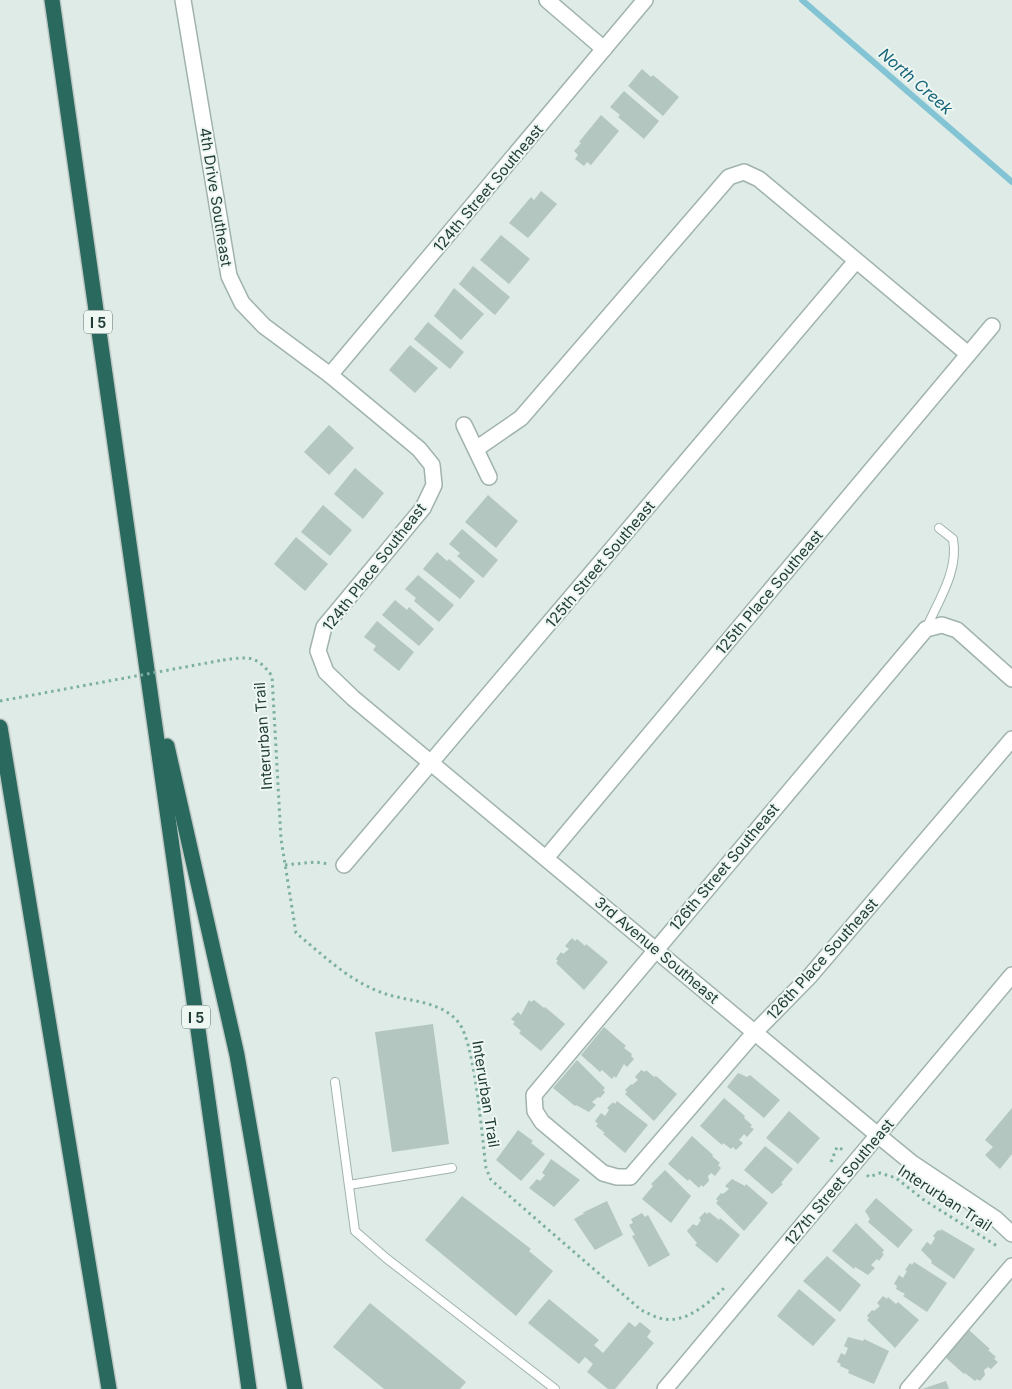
<svg xmlns="http://www.w3.org/2000/svg" width="1012" height="1389" font-family="Inter,sans-serif">
  <style>
    .lines { fill: none; stroke-linecap: round; stroke-linejoin: round }
    .stream { stroke: #82c4d4; stroke-width: 6 }
    .building { fill: #b3c6bf }
    .service-casing { stroke: #a1b3ad; stroke-width: 10 }
    .minor-casing { stroke: #a1b3ad; stroke-width: 18 }
    .tertiary-casing { stroke: #a1b3ad; stroke-width: 18 }
    .motorway-casing { stroke: #c0c8c6; stroke-width: 18 }
    .path { stroke: #7db0a2; stroke-width: 3; stroke-dasharray: 2.5 4; stroke-linecap: butt }
    .service { stroke: #fff; stroke-width: 8 }
    .minor { stroke: #fff; stroke-width: 15 }
    .tertiary { stroke: #fff; stroke-width: 15 }
    .motorway { stroke: #29695e; stroke-width: 15 }
    .path-bridge { stroke: #7db0a2; stroke-width: 3; stroke-dasharray: 2.5 4; stroke-linecap: butt }
    .labels { text-anchor: middle; dominant-baseline: central; stroke-width: 4; stroke-linejoin: round; paint-order: stroke }
    .shield { fill: #eff7f3; stroke: #5d736e; stroke-width: 1 }
    .shield-label { font-size: 14px; font-weight: bold; fill: #1f3b35 }
    .street-label { font-size: 15px; fill: #1f3b35; stroke: #eff7f3 }
    .water-label { font-size: 16px; font-style: italic; fill: #16657a; stroke: #eff7f3 }
  </style>
  <rect width="100%" height="100%" fill="#deebe6"/>
  <g class="lines">
    <path class="stream" d="M802,0L1012,182"/>
  </g>
  <g class="building">
    <path d="M642,69L651,77L653,75L679,97L663,116L628,86Z"/>
    <path d="M624,91L659,121L644,139L618,117L620,115L610,107Z"/>
    <path d="M601,115L619,131L591,165L587,162L584,166L575,159L578,155L574,151L581,143L579,142Z"/>
    <path d="M541,191L557,204L528,238L509,223L531,197L534,200Z"/>
    <path d="M501,235L530,259L509,284L480,260Z"/>
    <path d="M473,266L510,297L495,315L459,284Z"/>
    <path d="M454,288L484,314L461,340L434,316Z"/>
    <path d="M428,322L464,352L450,369L414,339Z"/>
    <path d="M410,345L438,368L415,393L389,370Z"/>
    <path d="M329,425L354,448L329,475L304,452Z"/>
    <path d="M355,468L384,493L363,519L334,494Z"/>
    <path d="M488,495L518,521L496,548L465,522Z"/>
    <path d="M323,505L352,530L330,556L301,532Z"/>
    <path d="M462,529L498,560L483,578L457,556L460,553L449,544Z"/>
    <path d="M296,537L328,564L305,591L274,564Z"/>
    <path d="M437,552L447,561L449,559L475,581L460,599L423,569Z"/>
    <path d="M418,575L454,605L439,622L414,601L416,598L405,589Z"/>
    <path d="M395,600L407,610L409,607L434,629L419,646L382,615Z"/>
    <path d="M377,621L414,652L399,671L373,650L376,646L364,637Z"/>
    <path d="M572,938L575,941L577,939L585,946L586,944L608,962L584,990L556,963L558,961L556,959L561,952L563,954L569,949L565,946Z"/>
    <path d="M529,1000L531,1002L534,1000L544,1008L545,1007L565,1024L541,1051L519,1033L521,1031L513,1024L515,1022L511,1019L518,1012L521,1015Z"/>
    <path d="M433,1024L449,1144L392,1152L375,1032Z"/>
    <path d="M604,1027L626,1046L624,1048L632,1054L631,1056L634,1059L627,1067L624,1064L616,1078L614,1076L612,1079L602,1070L600,1072L581,1055Z"/>
    <path d="M577,1060L605,1088L603,1090L605,1092L600,1098L598,1097L592,1102L596,1105L589,1112L576,1105L575,1106L553,1088Z"/>
    <path d="M641,1070L645,1072L646,1070L654,1077L656,1076L677,1094L654,1121L625,1094L627,1092L625,1090L631,1084L632,1085L638,1080L635,1077Z"/>
    <path d="M738,1073L747,1077L750,1075L780,1100L764,1118L727,1087Z"/>
    <path d="M724,1098L745,1116L744,1118L752,1125L750,1127L754,1129L747,1137L744,1134L739,1140L743,1143L736,1150L733,1147L731,1149L723,1143L722,1145L700,1126Z"/>
    <path d="M617,1101L648,1125L625,1153L603,1134L605,1133L596,1126L598,1124L595,1121L601,1113L605,1116L609,1110L607,1108L613,1102L615,1104Z"/>
    <path d="M1012,1108V1154L1000,1169L985,1155L993,1147L985,1140Z"/>
    <path d="M789,1111L820,1138L798,1164L766,1138Z"/>
    <path d="M518,1130L533,1141L531,1143L545,1154L521,1181L496,1160Z"/>
    <path d="M692,1136L713,1155L712,1156L720,1163L718,1165L721,1168L715,1176L711,1173L708,1176L709,1181L703,1187L701,1185L699,1188L689,1179L688,1181L668,1164Z"/>
    <path d="M765,1146L793,1169L781,1183L783,1184L772,1194L744,1170Z"/>
    <path d="M551,1159L580,1180L554,1207L529,1188L537,1179L540,1181L545,1175L542,1173Z"/>
    <path d="M665,1170L691,1196L671,1223L642,1199L653,1186L651,1184Z"/>
    <path d="M732,1179L745,1186L746,1184L768,1203L744,1231L716,1203L718,1201L716,1199L721,1193L723,1194L729,1189L725,1186Z"/>
    <path d="M462,1196L531,1249L529,1251L553,1271L516,1316L425,1240Z"/>
    <path d="M876,1198L913,1230L898,1248L868,1222L870,1219L865,1211Z"/>
    <path d="M607,1201L623,1235L595,1250L574,1219L585,1213H582Z"/>
    <path d="M705,1212L707,1214L709,1212L719,1220L720,1218L740,1235L717,1263L695,1245L697,1243L687,1231L693,1224L697,1226L701,1220L699,1218Z"/>
    <path d="M642,1213L645,1217L648,1215L670,1255L649,1267L632,1236L635,1235L629,1225L633,1223L631,1219Z"/>
    <path d="M856,1223L884,1250L882,1253L884,1254L879,1261L877,1259L871,1265L875,1268L868,1275L855,1267L854,1269L832,1251Z"/>
    <path d="M941,1229L975,1249L954,1279L931,1263L932,1261L921,1250L927,1242L931,1245L935,1238L933,1236L938,1230L940,1231Z"/>
    <path d="M827,1256L861,1285L840,1312L803,1281Z"/>
    <path d="M914,1262L947,1283L927,1312L903,1296L905,1294L896,1289L897,1286L894,1284L899,1275L903,1278L907,1271L905,1270L910,1263L912,1265Z"/>
    <path d="M799,1289L836,1320L813,1346L777,1316Z"/>
    <path d="M883,1296L887,1299L888,1297L896,1304L898,1302L919,1320L895,1348L867,1320L869,1318L867,1316L872,1310L874,1311L880,1306L877,1303Z"/>
    <path d="M549,1299L599,1340L594,1345L603,1353L629,1322L635,1327L640,1322L651,1331L647,1337L654,1343L615,1389H608L587,1372L593,1364L585,1357L579,1364L528,1323Z"/>
    <path d="M370,1303L466,1382L460,1389H384L333,1347Z"/>
    <path d="M969,1330L990,1349L988,1350L996,1357L994,1359L998,1362L991,1369L988,1367L984,1370L985,1375L980,1381L977,1379L975,1381L965,1373L964,1374L945,1357Z"/>
    <path d="M848,1337L863,1341L864,1339L889,1351L874,1384L848,1373L849,1370L840,1366L841,1364L837,1362L841,1353L845,1355L848,1348L844,1346Z"/>
    <path d="M946,1381L949,1389H922Z"/>
  </g>
  <g class="lines">
    <g class="service-casing">
      <g id="service">
        <path d="M926,629C938,601 959,571 953,539L939,528"/>
        <path d="M335,1082L355,1231L386,1258L555,1389"/>
        <path d="M349,1185L452,1168"/>
      </g>
    </g>
    <g class="minor-casing">
      <g id="minor">
        <path d="M183,0L229,276L242,303L264,326L330,375"/>
        <path d="M547,0L604,49"/>
        <path d="M464,425L489,477"/>
        <path d="M476,449L521,418L729,177L744,172L759,179L968,354"/>
        <path d="M1012,679L957,630L942,625L926,629L534,1095L535,1111L542,1122L603,1173L617,1177H630L755,1032L810,976L1012,739"/>
        <path d="M546,858L992,326"/>
        <path d="M344,865L856,261"/>
        <path d="M665,1389L1012,975"/>
        <path d="M908,1389L1012,1266"/>
      </g>
    </g>
    <g class="tertiary-casing">
      <path id="tertiary" d="M645,0L330,375L419,449L432,465L434,485L423,508L324,627L318,651L326,672L353,698L879,1136L912,1163L996,1219L1012,1234"/>
    </g>
    <g class="motorway-casing">
      <g id="motorway">
        <path d="M52,0L249,1389"/>
        <path d="M0,727L109,1389"/>
        <path d="M167,746L237,1055L295,1389"/>
      </g>
    </g>
    <g class="path">
      <path d="M223,660C247,657 256,654 272,676L281,839L296,933C323,955 349,981 383,993C408,1002 441,1000 459,1023C475,1044 482,1137 486,1168L491,1180L641,1310C648,1313 656,1318 664,1319C687,1323 710,1302 725,1287"/>
      <path d="M285,865L315,862L329,864"/>
      <path d="M831,1162L837,1147L844,1150"/>
      <path d="M867,1175L869,1177L880,1173L896,1178L924,1200L997,1246"/>
    </g>
    <use href="#service" class="service"/>
    <use href="#minor" class="minor"/>
    <use href="#tertiary" class="tertiary"/>
    <use href="#motorway" class="motorway"/>
    <path class="path-bridge" d="M0,701L223,660"/>
  </g>
  <g class="labels">
    <g class="shield">
      <rect x="84" y="310.5" width="28" height="23" rx="4"/>
      <rect x="182" y="1005.5" width="28" height="23" rx="4"/>
    </g>
    <g class="shield-label">
      <text x="98" y="322">I 5</text>
      <text x="196" y="1017">I 5</text>
    </g>
    <g class="street-label">
      <text transform="translate(488 188) rotate(-50)">124th Street Southeast</text>
      <text transform="translate(216 197) rotate(81)">4th Drive Southeast</text>
      <text transform="translate(600 564) rotate(-50)">125th Street Southeast</text>
      <text transform="translate(374 567) rotate(-52)">124th Place Southeast</text>
      <text transform="translate(769 592) rotate(-50)">125th Place Southeast</text>
      <text transform="translate(263 736) rotate(-94)">Interurban Trail</text>
      <text transform="translate(724 867) rotate(-50)">126th Street Southeast</text>
      <text transform="translate(657 950) rotate(40)">3rd Avenue Southeast</text>
      <text transform="translate(822 959) rotate(-48)">126th Place Southeast</text>
      <text transform="translate(486 1094) rotate(81)">Interurban Trail</text>
      <text transform="translate(839 1182) rotate(-50)">127th Street Southeast</text>
      <text transform="translate(945 1198) rotate(33)">Interurban Trail</text>
    </g>
    <g class="water-label">
      <text transform="translate(916 81) rotate(41)">North Creek</text>
    </g>
  </g>
</svg>
